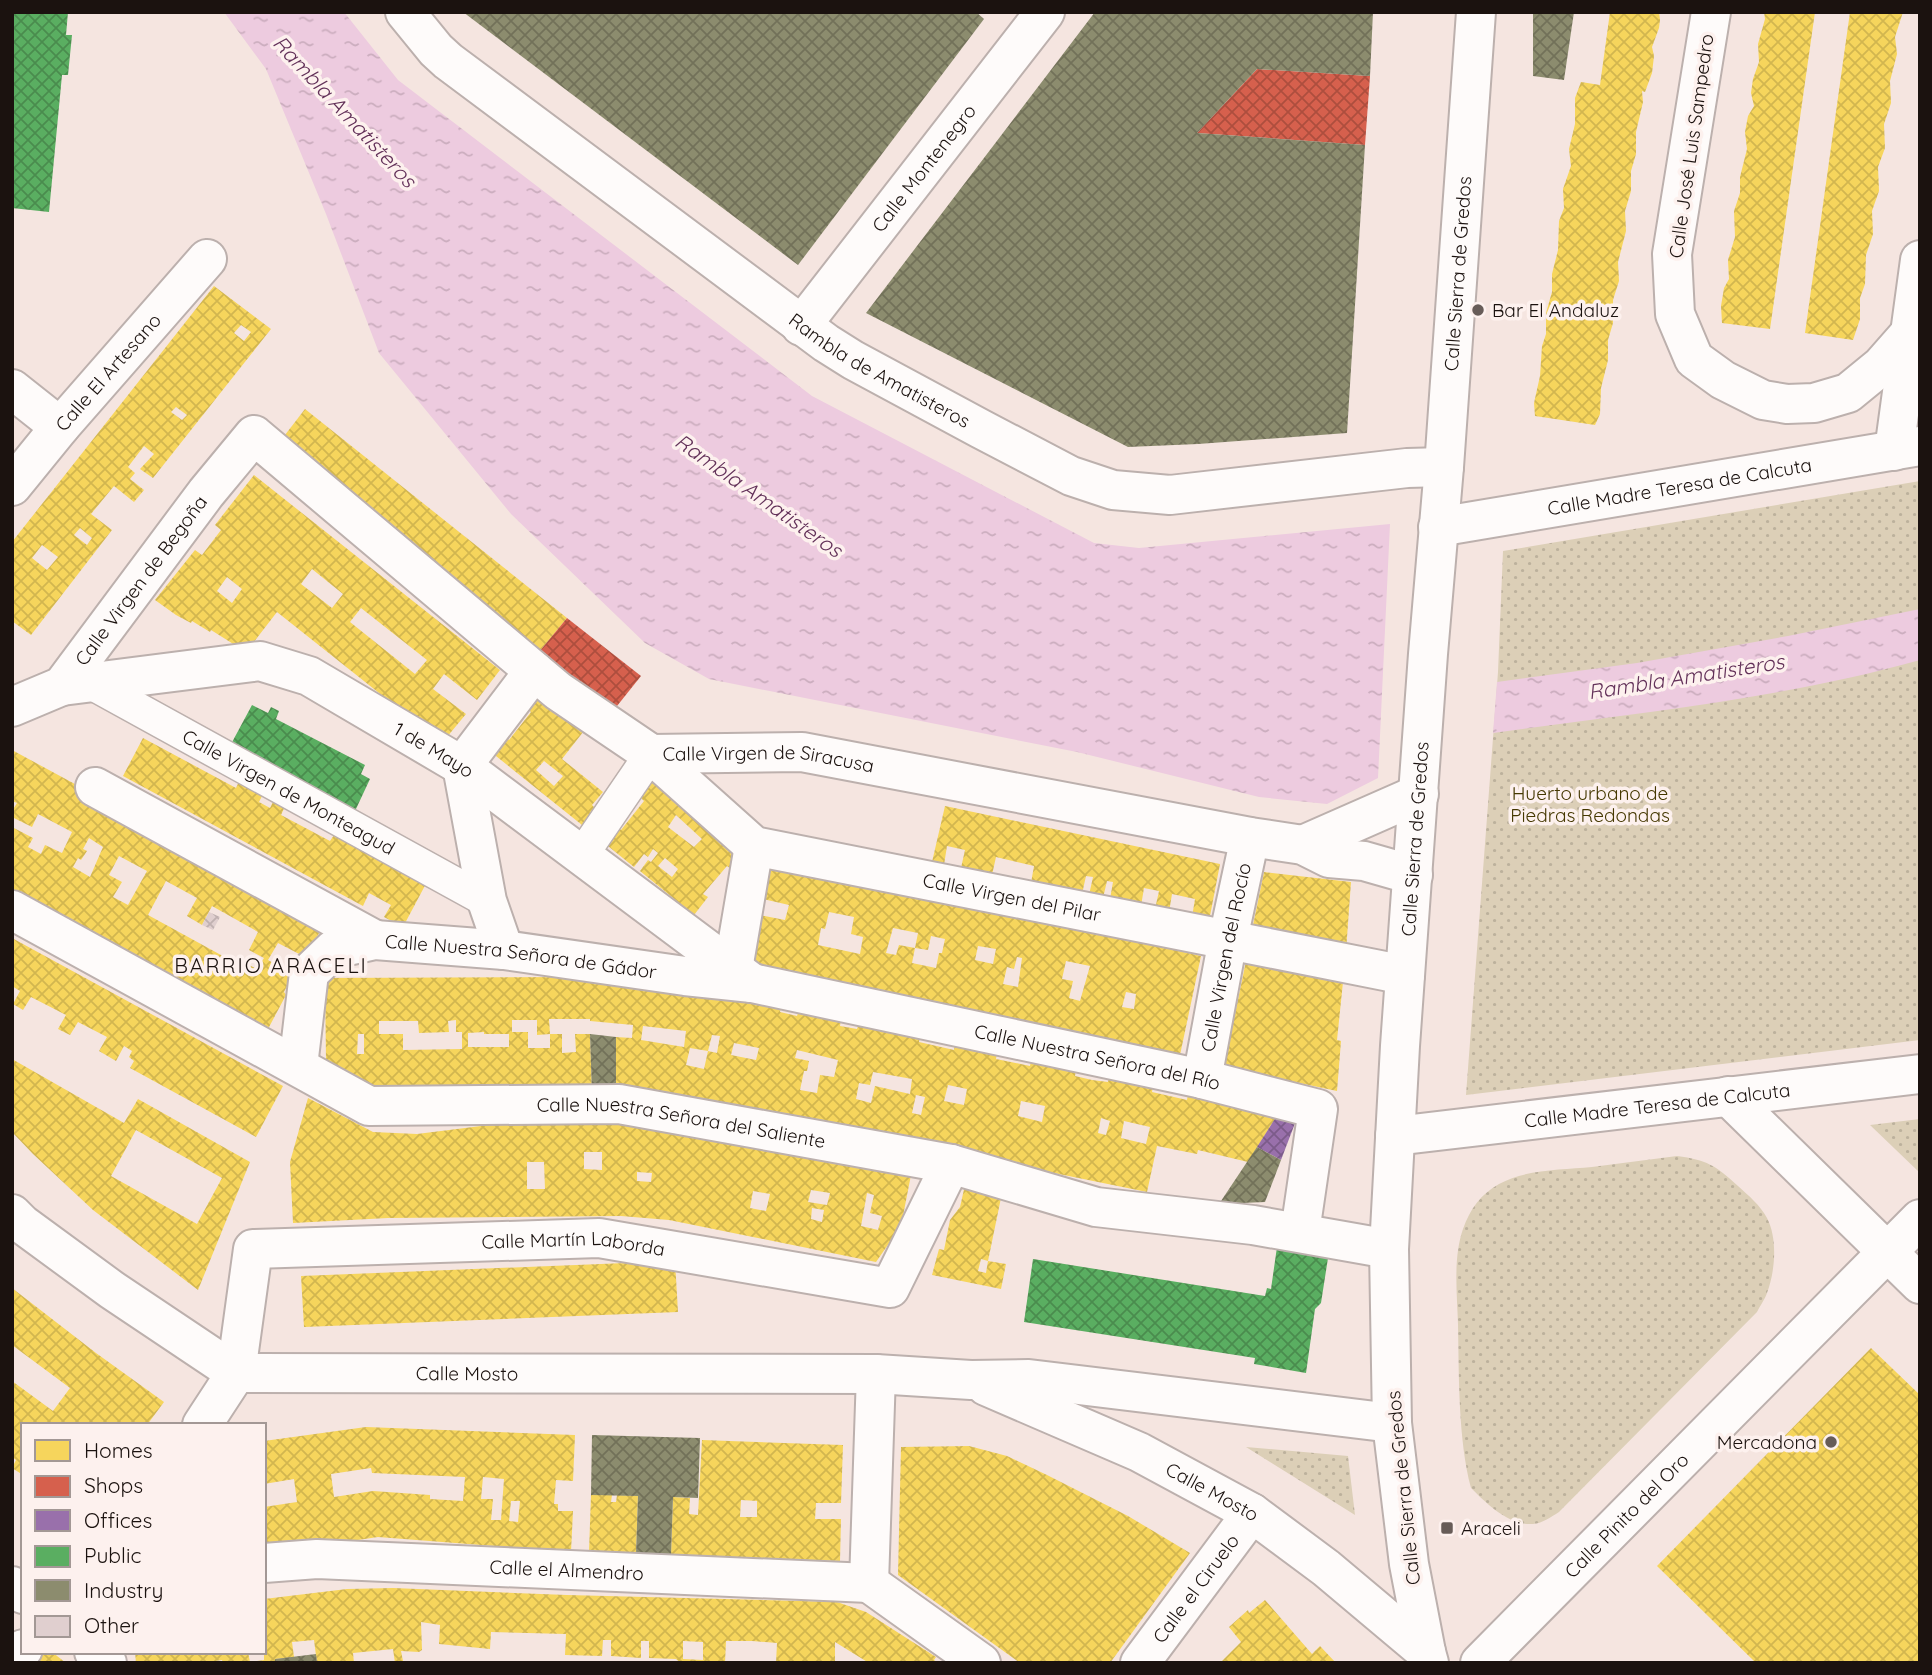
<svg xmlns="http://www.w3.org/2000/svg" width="1932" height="1675" font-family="Quicksand,sans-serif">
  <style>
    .green { fill: url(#green-dots) }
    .water { fill: url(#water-ripples) }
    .homes { fill: url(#homes-cross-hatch); fill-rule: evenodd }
    .shops { fill: url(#shops-cross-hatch) }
    .offices { fill: url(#offices-cross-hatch) }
    .public { fill: url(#public-cross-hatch) }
    .industry { fill: url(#industry-cross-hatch) }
    .building { fill: url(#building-cross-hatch) }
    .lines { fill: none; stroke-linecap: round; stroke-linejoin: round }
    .pedestrian-casing { stroke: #bcb0ad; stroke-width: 35 }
    .minor-casing { stroke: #bcb0ad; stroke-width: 42 }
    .tertiary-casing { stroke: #bcb0ad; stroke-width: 42 }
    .pedestrian { stroke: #fefbfa; stroke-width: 32 }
    .minor { stroke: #fefbfa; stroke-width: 38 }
    .tertiary { stroke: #fefbfa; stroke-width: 38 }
    .poi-dot { fill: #675c58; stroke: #fdf1ee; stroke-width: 2.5 }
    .labels { text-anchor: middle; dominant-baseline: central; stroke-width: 7; stroke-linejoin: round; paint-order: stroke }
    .street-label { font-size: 19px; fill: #1b120f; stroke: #fdf1ee }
    .poi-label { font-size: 19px; fill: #1b120f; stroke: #fdf1ee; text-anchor: start }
    .park-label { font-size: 19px; fill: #453800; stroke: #fdf1ee }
    .water-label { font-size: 21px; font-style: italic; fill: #633159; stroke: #fdf1ee }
    .neighbourhood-label { font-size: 21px; letter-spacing: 2px; fill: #1b120f; stroke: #fdf1ee }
  </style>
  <defs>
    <pattern id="green-dots" width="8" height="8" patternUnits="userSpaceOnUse" patternTransform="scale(1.75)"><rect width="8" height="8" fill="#dccfb7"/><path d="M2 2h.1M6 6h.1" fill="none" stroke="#bcb19c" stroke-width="1.8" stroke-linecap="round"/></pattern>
    <pattern id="water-ripples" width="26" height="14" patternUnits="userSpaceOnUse" patternTransform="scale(1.75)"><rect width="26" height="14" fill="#edcbdf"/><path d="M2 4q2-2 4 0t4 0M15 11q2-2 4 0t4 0" fill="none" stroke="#cbadbe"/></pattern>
    <pattern id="homes-cross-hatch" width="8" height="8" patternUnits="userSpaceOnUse" patternTransform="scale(1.75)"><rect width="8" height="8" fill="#f6d55c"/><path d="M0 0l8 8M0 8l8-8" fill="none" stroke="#d2b64f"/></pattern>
    <pattern id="shops-cross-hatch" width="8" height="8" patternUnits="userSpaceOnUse" patternTransform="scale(1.75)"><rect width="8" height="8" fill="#d6604d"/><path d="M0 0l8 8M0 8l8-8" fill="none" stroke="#ad4e3e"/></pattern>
    <pattern id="offices-cross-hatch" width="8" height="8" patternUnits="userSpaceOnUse" patternTransform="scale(1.75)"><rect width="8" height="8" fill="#9970ab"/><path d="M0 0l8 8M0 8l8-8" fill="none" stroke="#7c5b8a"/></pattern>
    <pattern id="public-cross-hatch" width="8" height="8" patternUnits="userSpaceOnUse" patternTransform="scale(1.75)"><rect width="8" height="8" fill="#5aae61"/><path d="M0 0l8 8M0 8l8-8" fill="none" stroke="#4a8c4e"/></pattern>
    <pattern id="industry-cross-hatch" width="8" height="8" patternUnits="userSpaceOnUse" patternTransform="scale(1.75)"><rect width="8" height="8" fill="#8c8c6e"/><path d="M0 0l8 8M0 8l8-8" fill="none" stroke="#727159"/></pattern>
    <pattern id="building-cross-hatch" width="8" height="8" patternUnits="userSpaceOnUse" patternTransform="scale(1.75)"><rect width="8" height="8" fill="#e0cfcf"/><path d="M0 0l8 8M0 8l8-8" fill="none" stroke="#c0b1b1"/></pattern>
  </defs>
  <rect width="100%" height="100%" fill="#f5e5e0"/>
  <g class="green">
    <path d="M1920,481V1040L1466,1095L1498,672L1503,551Z"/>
    <path d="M1920,1119V1173L1870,1125Z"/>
    <path d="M1677,1156C1707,1160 1715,1165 1738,1186C1749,1196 1760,1205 1767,1218C1778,1239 1775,1272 1767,1293C1765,1299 1760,1306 1757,1312L1559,1512C1551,1517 1543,1523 1533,1524C1509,1526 1486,1503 1471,1488C1458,1439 1459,1375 1458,1324C1457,1293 1453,1258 1463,1229C1470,1209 1481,1194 1499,1184C1526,1169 1562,1170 1592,1167C1620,1163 1649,1160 1677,1156Z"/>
    <path d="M1246,1447L1348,1456L1355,1515Z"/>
  </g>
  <g class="water">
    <path d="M224,12H344L398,80L812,396L1094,543L1139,548L1390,524L1378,778L1327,804L1259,797L1077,752L709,679L645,643L511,514L379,353L326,214L266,69Z"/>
    <path d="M1920,609V660C1781,699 1636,713 1493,733L1497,682L1637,663L1788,636Z"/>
  </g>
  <g class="homes">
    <path d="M1610,12H1659L1660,20L1659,28L1652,47L1654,56L1652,73L1645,92L1642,91L1643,102L1636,132V154L1631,171V191L1625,211L1626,231L1618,262L1619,281L1613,300V323L1608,340V360L1601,388L1600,414L1595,425L1535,416L1534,403L1540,376L1542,346L1546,334V313L1552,292V274L1558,250L1559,221L1564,208L1563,189L1571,166L1569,149L1575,124V98L1581,82L1600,85Z"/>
    <path d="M1764,12H1815L1770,329L1722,323L1721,306L1724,288L1729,279L1728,260L1735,237L1734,211L1740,193V177L1747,149L1745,132L1748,116L1754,106L1751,93L1753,79L1759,62L1758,44L1765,19Z"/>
    <path d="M1850,12H1903L1895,37L1897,54L1890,81L1891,103L1884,124L1885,148L1878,167L1879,191L1872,211L1873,234L1866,255L1865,284L1860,298V319L1853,340L1805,333Z"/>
    <path d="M214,286L271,329L153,478L140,469L154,454L144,446L128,467L135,473L130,479L144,490L134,502L114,486L91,514L112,530L31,635L12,621V542ZM241,325L251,332L244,341L234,333ZM176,407L187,415L182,420L171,412ZM80,528L92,538L87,545L74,535ZM42,545L58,557L47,570L32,558Z"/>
    <path d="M305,409L567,618L539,652L278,444Z"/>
    <path d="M254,475L500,670L477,700L444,674L433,689L466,714L442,743L277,612L246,652L211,630L210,632L192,621L191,623L176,615L155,600L195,550L202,555L221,530L215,525ZM312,569L343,594L332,608L301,584ZM227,577L242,589L232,603L217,591ZM361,608L427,660L415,674L350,622Z"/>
    <path d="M540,690L587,727L562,759L603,792L592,805L595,808L582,825L491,752L504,736L509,740L531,712L526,707ZM544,761L563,776L554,786L536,770Z"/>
    <path d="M143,738L236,788L241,777L265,790L259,802L270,808L276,796L287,802L281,815L330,841L338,829L429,878L403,927L384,917L391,905L369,893L363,906L123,776Z"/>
    <path d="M12,750L326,920L307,956H303L278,943L268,960L293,974L284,992L286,995L268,1029L12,891V827L33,838L28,847L41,854L45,845L62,853L72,832L38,814L32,827L12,817V811L17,803L12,801ZM89,838L103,847L90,877L73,867L78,858L81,860L87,851L83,849ZM119,856L147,871L128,905L113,897L122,882L109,875ZM166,881L197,898L187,916L202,925L212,906L258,932L249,950L264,958L257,969L243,962L241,966L148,915Z"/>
    <path d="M653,781L744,852L731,869L727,866L703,894L708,897L694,915L640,871L648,860L651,862L658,853L653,849L648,857L644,854L634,867L603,842L616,825L621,830L644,801L640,797ZM676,815L702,839L694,847L668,827ZM665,858L678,869L672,877L658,866Z"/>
    <path d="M945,806L1220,864L1209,921L1192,917L1195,899L1172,894L1169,912L1155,909L1159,891L1144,888L1141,906L1110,899L1113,882L1107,881L1103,898L1089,895L1093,877L1086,876L1082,894L1031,883L1034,866L996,857L992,875L961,868L965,850L947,846L944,865L932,862Z"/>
    <path d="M771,859L1141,943L1142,937L1180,945L1179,951L1201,956L1180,1055L747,970L759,915L785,920L789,905L763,899ZM829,912L854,917L851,934L863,937L860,954L818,945L821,928L825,929ZM893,928L918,933L915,948L928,950L931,936L945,939L942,953H939L936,968L912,963L915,948L899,945L896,955L886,953ZM978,946L996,949L993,964L975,960ZM1017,957L1022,958L1018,987L1003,984L1007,967L1014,969ZM1066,961L1090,966L1080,1001L1069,998L1073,981L1062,979ZM1126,992L1136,994L1134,1009L1122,1007Z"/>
    <path d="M1264,872L1351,882L1346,951L1252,930Z"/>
    <path d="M12,938L283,1086L256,1137L130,1068L134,1061L129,1057L132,1051L124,1046L116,1061L99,1051L107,1037L78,1022L70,1035L58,1029L66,1015L31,997L23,1010L13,1004L20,991L12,986Z"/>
    <path d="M1246,961L1343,982L1337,1040L1341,1041L1337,1091L1224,1067Z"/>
    <path d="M594,977L720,993L781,1006L780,1012L797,1016L799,1010L841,1019L840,1026L857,1029L859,1023L920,1036L919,1042L954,1050L955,1044L997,1053L996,1059L1030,1066L1031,1060L1076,1070L1075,1076L1092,1080L1108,1082L1109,1077L1153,1087L1152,1092L1187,1100L1188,1094L1278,1114L1248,1162L1198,1150L1197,1154L1157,1146L1147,1192L662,1093H616V1037L632,1038L633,1025L590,1021V1019H549L550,1034L537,1035V1020H512V1032H528V1048H550V1034H562V1053L576,1052L575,1034H590L592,1094L386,1093L326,1060L325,978ZM456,1020V1032H462V1049L403,1050V1034H379V1021H418L419,1033L449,1032L448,1021ZM643,1026L686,1031L684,1047L641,1040ZM484,1032V1034H509V1047H468V1033ZM358,1034H364V1054H357ZM712,1035L720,1036L717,1053L708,1051L704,1069L686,1065L690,1048L708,1051ZM734,1043L759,1048L756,1060L731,1055ZM797,1050L838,1060L834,1077L820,1075L817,1093L800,1090L804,1071H807L809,1061L795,1058ZM873,1072L912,1079L910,1094L875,1086L871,1103L856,1099L859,1083L870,1085ZM948,1085L967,1089L964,1105L944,1101ZM916,1095L925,1097L921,1115L912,1113ZM1021,1101L1045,1106L1042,1122L1018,1116ZM1101,1118L1110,1121L1106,1135L1098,1133ZM1124,1121L1150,1127L1146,1144L1121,1138Z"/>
    <path d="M12,1059L124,1123L138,1099L250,1162L198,1290L93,1210L33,1154L12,1132ZM136,1130L222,1178L197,1224L111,1176Z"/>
    <path d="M308,1098L373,1132L417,1134L505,1123L621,1122L911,1175L901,1226L876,1262L669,1220L621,1216L388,1218L293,1223L290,1162ZM584,1152H602V1170L584,1169ZM527,1162H544L545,1189H527ZM637,1172L652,1173L651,1182L637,1181ZM811,1190L830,1193L827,1205L808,1202ZM753,1191L770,1194L766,1211L750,1208ZM867,1193L874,1195L870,1213L882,1216L878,1230L861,1226ZM812,1208L824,1210L822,1222L811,1219Z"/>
    <path d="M965,1185L1002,1193L988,1261L981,1259L978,1271L986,1273L988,1261L1006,1264L1001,1289L932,1275L939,1249L944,1250L950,1220L960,1207Z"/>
    <path d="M675,1261L678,1312L304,1327L301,1276Z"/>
    <path d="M12,1288L96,1353L164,1402L147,1425H23V1475L12,1468L16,1460L12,1457V1381L53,1411L70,1388L12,1345Z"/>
    <path d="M1871,1348L1920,1395V1663H1756L1657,1566Z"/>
    <path d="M366,1427L575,1435L573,1481L556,1480L554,1504H558V1511H573L571,1552L378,1537L264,1554V1507L297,1502L294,1479L264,1484V1441ZM371,1468L372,1473L465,1477L463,1501L430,1499V1495L373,1491L334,1497L331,1474ZM483,1477L504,1479L501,1520H491L493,1499H481ZM511,1501H520L518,1522L509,1521Z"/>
    <path d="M702,1440L843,1445L841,1503H816L815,1519H841L840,1561L671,1555L673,1497L690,1498L689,1514L698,1515ZM741,1500L757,1501V1517H740Z"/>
    <path d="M969,1446L1007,1456L1047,1475L1128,1516L1190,1553L1110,1663H1020L898,1575L901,1447Z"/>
    <path d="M591,1495H612L611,1502H616L617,1495L638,1496L636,1554L589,1552Z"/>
    <path d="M393,1588L567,1595L837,1602L866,1612L936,1657L934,1660L938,1663H869L835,1642V1663H776L777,1643L752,1641H726L725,1663H681L676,1659L649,1658V1641H641V1658L611,1656V1640H603L602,1656L565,1655L566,1634L491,1632L490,1649L439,1644L440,1625L421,1622L422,1650L419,1652L401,1651L403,1661L398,1663H395L393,1649L353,1653L354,1663H317L314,1640L292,1642L294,1657L275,1659V1663H258L257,1661L264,1660V1599L347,1589ZM683,1641L703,1642V1660L683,1659Z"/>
    <path d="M1265,1600L1312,1654L1320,1646L1336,1663H1220L1241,1642L1229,1627L1248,1610L1249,1613Z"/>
    <path d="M33,1652H52L66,1663H25Z"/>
    <path d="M135,1652H248L250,1662L223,1663L222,1660L204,1663H136Z"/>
  </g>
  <g class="shops">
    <path d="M1257,69L1370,76L1365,145L1197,133Z"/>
    <path d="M567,618L641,676L613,711L539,652Z"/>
  </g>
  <path class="offices" d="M1278,1114L1297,1118L1281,1160L1257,1147Z"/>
  <g class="public">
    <path d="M12,12H68L66,35H72L68,75H62L49,212L12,208Z"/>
    <path d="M252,705L268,713L271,707L279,711L276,719L365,765L361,774L370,779L355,811L230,746Z"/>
    <path d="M1277,1247L1328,1258L1321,1303L1315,1309L1306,1373L1254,1364L1255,1358L1024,1322L1033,1259L1265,1296L1267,1288L1271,1289Z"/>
  </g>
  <g class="industry">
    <path d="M463,12H976L984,19L798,265Z"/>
    <path d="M1095,12H1373L1370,76L1257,69L1197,133L1365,145L1347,433L1198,444L1128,447L866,313Z"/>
    <path d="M1533,12H1574L1564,80L1533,76Z"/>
    <path d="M590,1034L616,1037V1093L592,1094Z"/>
    <path d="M1257,1147L1281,1160L1265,1202L1219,1204Z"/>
    <path d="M592,1435L700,1438L698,1498L673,1497L671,1555L636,1554L638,1496L591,1495Z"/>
    <path d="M316,1654L317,1663H275V1659Z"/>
  </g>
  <path class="building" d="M209,912L220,917L213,930L202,925Z"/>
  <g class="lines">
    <g class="pedestrian-casing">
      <g id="pedestrian">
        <path id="s1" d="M89,682L487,901"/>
        <path d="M582,855L651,754"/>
      </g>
    </g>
    <g class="minor-casing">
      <g id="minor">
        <path d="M1711,12L1672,254L1675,314L1694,359L1723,380L1763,400L1787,404L1814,403L1848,393L1881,366L1910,333"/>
        <path id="s2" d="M801,326L1045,12"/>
        <path d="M12,389L60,427"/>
        <path d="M1894,451L1920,260"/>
        <path id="s3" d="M12,486L60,427L207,259"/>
        <path id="s4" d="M62,686L260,661L309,676L462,766L752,983"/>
        <path id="s5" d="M12,707L62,686L206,493L254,435L558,691L651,754L802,752L1250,837L1303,845L1329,858L1364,861L1413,875"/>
        <path id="s6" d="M651,754L754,846L1405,975"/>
        <path d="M95,787L375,940"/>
        <path d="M1303,845L1419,794"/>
        <path id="s7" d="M12,910L369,1106L619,1104L951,1164L1096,1207L1253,1225L1389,1249"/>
        <path d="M504,950L487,901L462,766L534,671"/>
        <path d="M733,969L754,846"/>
        <path id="s8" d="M298,1066L309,973L334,949L375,940L504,950L685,976L752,983L1202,1079L1318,1109L1300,1232"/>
        <path id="s9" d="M1202,1079L1228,939L1250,837"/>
        <path id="s10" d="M202,1425L236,1373L253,1249L599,1238L890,1288L951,1164"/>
        <path id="s11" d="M264,1563L317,1559L869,1583"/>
        <path d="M869,1583L876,1374"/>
        <path d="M869,1583L981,1663"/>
        <path d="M12,1586L23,1594"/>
        <path d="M94,1652L107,1663"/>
        <path d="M12,1663L23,1649"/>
        <path id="s12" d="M1140,1663L1252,1513"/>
        <path id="s13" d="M1480,1663L1920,1219"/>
      </g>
    </g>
    <g class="tertiary-casing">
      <g id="tertiary">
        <path id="s14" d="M405,12L436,50L448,61L826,343L853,360L981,429L1071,476L1113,490L1170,495L1407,468L1444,467"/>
        <path id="s15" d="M1438,527L1920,446"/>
        <path d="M1728,1096L1920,1284"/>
        <path id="s16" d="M1395,1136L1920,1074"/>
        <path id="s17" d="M12,1214L22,1224L112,1290L236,1373L876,1374L971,1380L1029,1379L1392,1423"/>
        <path id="s18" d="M986,1386L1139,1452L1252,1513L1326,1568L1426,1652"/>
        <path id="s19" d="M1429,1663L1426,1652L1409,1564L1392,1423L1389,1249L1400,1046L1428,654L1444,467L1476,12"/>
      </g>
    </g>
    <use href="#pedestrian" class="pedestrian"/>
    <use href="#minor" class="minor"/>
    <use href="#tertiary" class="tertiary"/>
  </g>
  <g class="poi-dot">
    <circle cx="1478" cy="310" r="7"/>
    <circle cx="1831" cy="1442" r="7"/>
    <rect x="1440" y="1521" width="14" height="14" rx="3.5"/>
  </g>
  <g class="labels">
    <g class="street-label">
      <text transform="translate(1691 146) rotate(-82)">Calle José Luis Sampedro</text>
      <text stroke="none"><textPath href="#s2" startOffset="200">Calle Montenegro</textPath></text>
      <text stroke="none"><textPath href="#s19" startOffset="1395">Calle Sierra de Gredos</textPath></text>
      <text stroke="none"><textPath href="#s14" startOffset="597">Rambla de Amatisteros</textPath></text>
      <text stroke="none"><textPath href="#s3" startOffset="149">Calle El Artesano</textPath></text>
      <text stroke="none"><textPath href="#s15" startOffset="245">Calle Madre Teresa de Calcuta</textPath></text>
      <text stroke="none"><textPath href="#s5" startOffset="186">Calle Virgen de Begoña</textPath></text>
      <text stroke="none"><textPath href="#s4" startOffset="396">1 de Mayo</textPath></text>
      <text stroke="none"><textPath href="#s5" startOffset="998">Calle Virgen de Siracusa</textPath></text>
      <text stroke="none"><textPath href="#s1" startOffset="228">Calle Virgen de Monteagud</textPath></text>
      <text stroke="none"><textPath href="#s19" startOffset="828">Calle Sierra de Gredos</textPath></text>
      <text stroke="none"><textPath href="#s6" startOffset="401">Calle Virgen del Pilar</textPath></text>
      <text stroke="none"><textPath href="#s8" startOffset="317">Calle Nuestra Señora de Gádor</textPath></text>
      <text stroke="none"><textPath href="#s9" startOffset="124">Calle Virgen del Rocío</textPath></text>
      <text stroke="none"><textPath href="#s8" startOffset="903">Calle Nuestra Señora del Río</textPath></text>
      <text stroke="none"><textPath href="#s16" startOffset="264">Calle Madre Teresa de Calcuta</textPath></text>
      <text stroke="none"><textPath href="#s7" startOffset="721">Calle Nuestra Señora del Saliente</textPath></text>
      <text stroke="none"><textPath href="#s10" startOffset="508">Calle Martín Laborda</textPath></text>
      <text stroke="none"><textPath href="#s17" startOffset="506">Calle Mosto</textPath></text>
      <text transform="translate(1403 1488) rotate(-96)">Calle Sierra de Gredos</text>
      <text stroke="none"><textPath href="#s18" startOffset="250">Calle Mosto</textPath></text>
      <text stroke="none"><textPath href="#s13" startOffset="208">Calle Pinito del Oro</textPath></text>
      <text stroke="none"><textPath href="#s11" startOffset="303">Calle el Almendro</textPath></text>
      <text stroke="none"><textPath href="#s12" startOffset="93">Calle el Ciruelo</textPath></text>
    </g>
    <g class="poi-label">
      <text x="1492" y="310">Bar El Andaluz</text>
      <text x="1817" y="1442" text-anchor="end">Mercadona</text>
      <text x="1461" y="1528">Araceli</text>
    </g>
    <g class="park-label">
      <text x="1590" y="793">Huerto urbano de<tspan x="1590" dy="22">Piedras Redondas</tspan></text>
    </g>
    <g class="water-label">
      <text transform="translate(345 111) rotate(47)">Rambla Amatisteros</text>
      <text transform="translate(759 495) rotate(35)">Rambla Amatisteros</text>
      <text transform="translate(1686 676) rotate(-9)">Rambla Amatisteros</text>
    </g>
    <g class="neighbourhood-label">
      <text x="271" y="965">BARRIO ARACELI</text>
    </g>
  </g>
  <rect width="1932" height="1675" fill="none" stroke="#1b120f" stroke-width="28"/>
  <rect x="21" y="1423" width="245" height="231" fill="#fdf1ee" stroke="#a39895" stroke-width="2"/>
  <rect x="35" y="1440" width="35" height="21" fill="#f6d55c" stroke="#a39895" stroke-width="2"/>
  <text x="84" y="1458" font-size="21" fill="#1b120f">Homes</text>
  <rect x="35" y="1476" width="35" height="21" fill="#d6604d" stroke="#a39895" stroke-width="2"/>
  <text x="84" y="1493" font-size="21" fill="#1b120f">Shops</text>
  <rect x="35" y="1510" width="35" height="21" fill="#9970ab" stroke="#a39895" stroke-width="2"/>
  <text x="84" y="1528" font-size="21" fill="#1b120f">Offices</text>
  <rect x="35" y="1546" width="35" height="21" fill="#5aae61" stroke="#a39895" stroke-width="2"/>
  <text x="84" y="1563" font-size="21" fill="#1b120f">Public</text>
  <rect x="35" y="1580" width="35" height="21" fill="#8c8c6e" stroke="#a39895" stroke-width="2"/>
  <text x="84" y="1598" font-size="21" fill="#1b120f">Industry</text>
  <rect x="35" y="1616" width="35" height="21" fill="#e0cfcf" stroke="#a39895" stroke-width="2"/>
  <text x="84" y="1633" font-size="21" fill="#1b120f">Other</text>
</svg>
